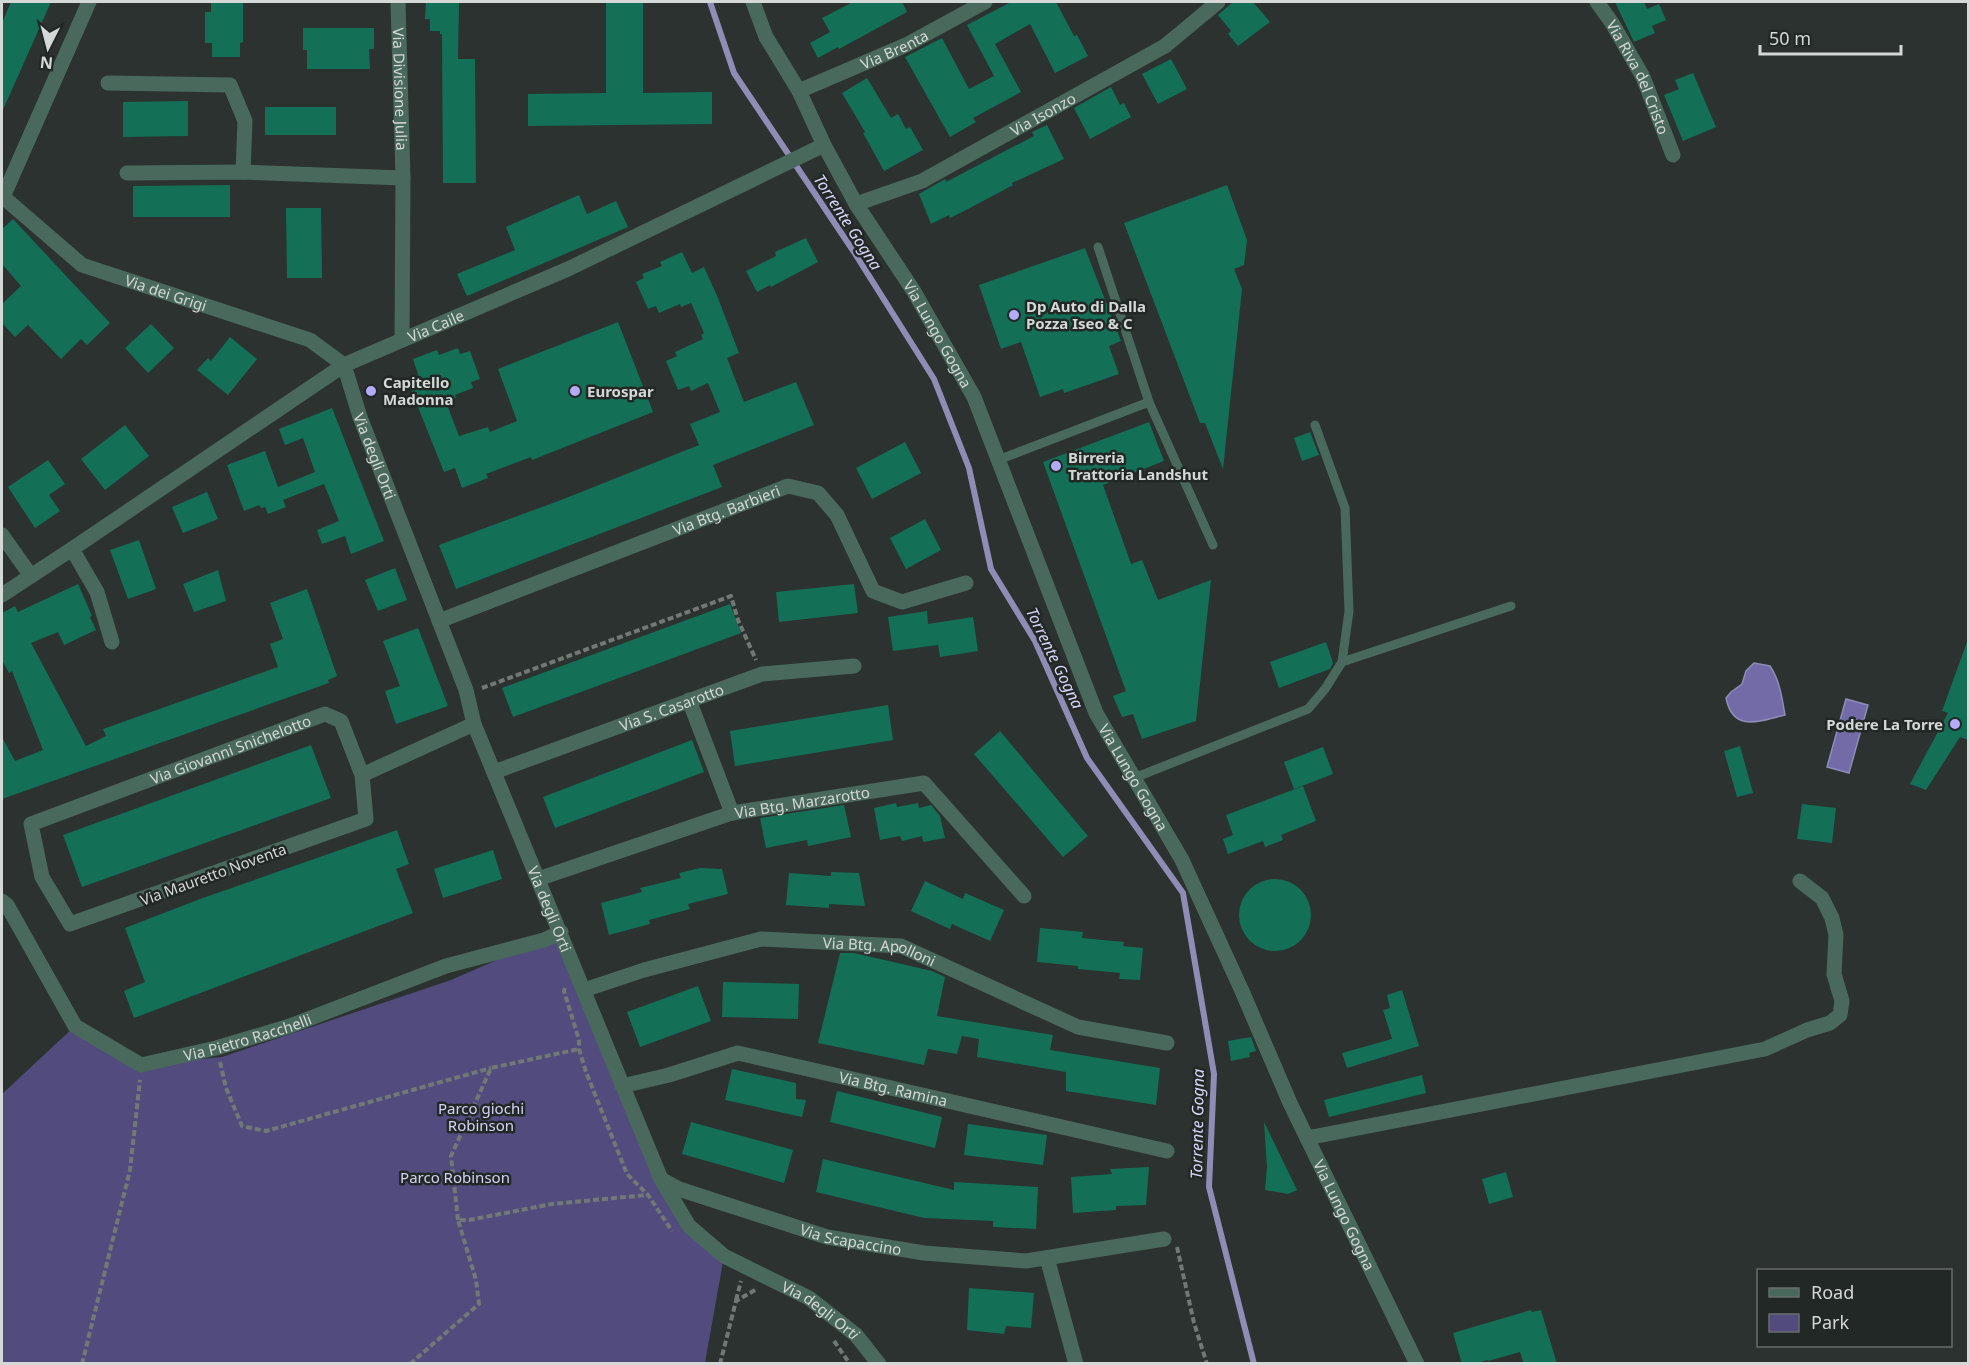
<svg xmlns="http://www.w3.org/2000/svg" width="1970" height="1365" font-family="'Noto Sans',sans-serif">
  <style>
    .green { fill: #524b7e }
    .water { fill: #726ba7; stroke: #8f8cb5; stroke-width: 1.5 }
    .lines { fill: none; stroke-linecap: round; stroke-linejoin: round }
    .stream { stroke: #8f8cb5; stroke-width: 6 }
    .building { fill: #137056 }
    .path { stroke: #727876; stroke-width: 4; stroke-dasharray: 6 3; stroke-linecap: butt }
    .service { stroke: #4a695d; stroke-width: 9 }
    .minor { stroke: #4a695d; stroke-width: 15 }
    .tertiary { stroke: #4a695d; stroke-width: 15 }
    .poi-dot { fill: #b4acf9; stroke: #212825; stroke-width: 2 }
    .labels { text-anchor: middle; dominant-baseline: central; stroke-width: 5; stroke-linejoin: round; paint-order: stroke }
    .street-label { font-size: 15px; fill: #d4d8d7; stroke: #212825 }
    .poi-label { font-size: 15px; font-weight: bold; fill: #d4d8d7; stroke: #212825; text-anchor: start }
    .park-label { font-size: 15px; fill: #d5d3f6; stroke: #212825 }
    .water-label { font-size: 16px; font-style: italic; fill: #dad7fb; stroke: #212825 }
  </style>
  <rect width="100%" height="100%" fill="#2b322f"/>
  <path class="green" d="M561,932L689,1226L724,1256L705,1363L2,1364V1094L75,1026L141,1065L222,1057L451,980Z"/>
  <g class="water">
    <path d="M1754,663L1770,666C1780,681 1782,698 1785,715C1760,721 1733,733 1726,698L1731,692L1742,684L1746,671Z"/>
    <path d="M1846,699L1868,705L1849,773L1827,767Z"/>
  </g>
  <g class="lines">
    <path class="stream" d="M710,2L734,73L854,252L934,379L969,468L991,569L1035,641L1087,758L1183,893L1214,1074L1209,1187L1254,1364"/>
  </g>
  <g class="building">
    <path d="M11,2H51L2,112V23Z"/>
    <path d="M211,2H243V42L240,43V57H212V43H205V12H211Z"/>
    <path d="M426,2H459L458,59H475L476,183H443L442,34H440V31H430V19H425Z"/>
    <path d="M606,2H643V93L712,92V124L528,126V94L606,93Z"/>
    <path d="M853,2H902L907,12L839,49L838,47L818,58L810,43L830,32L822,18Z"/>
    <path d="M1011,2H1056L1074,36L1077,35L1088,56L1055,73L1030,24L995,44L1021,92L973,118L976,122L950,137L905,57L942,38L969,89L994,76L967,25Z"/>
    <path d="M1233,2H1253L1270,22L1238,46L1228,34L1231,31L1218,15Z"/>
    <path d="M1615,2H1644L1647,9L1659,4L1666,20L1652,26L1655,33L1634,42Z"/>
    <path d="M303,28H374V49H369L370,69H307V50H303Z"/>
    <path d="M1171,59L1187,89L1158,104L1142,74Z"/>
    <path d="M1693,73L1716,127L1683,141L1664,95L1679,89L1675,80Z"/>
    <path d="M867,78L891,118L898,114L906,129L910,127L923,150L884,171L863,133L865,132L842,93Z"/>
    <path d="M1111,87L1120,105L1124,103L1131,117L1090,139L1074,108Z"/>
    <path d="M188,101V136L123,137V102Z"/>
    <rect x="265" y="107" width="71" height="28"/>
    <path d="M1047,125L1064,159L1012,183L1013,185L970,208L950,218L949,215L931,224L919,194L945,179L946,182L1034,136L1032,132Z"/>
    <path d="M230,185V217H133V186Z"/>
    <path d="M1227,185L1247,240L1244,265L1234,269L1242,289L1223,469L1205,423H1200L1124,223Z"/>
    <path d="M579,195L587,214L616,201L628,227L467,296L457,274L515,250L506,227Z"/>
    <path d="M286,208H321L322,278H287Z"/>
    <path d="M13,219L110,323L87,345L81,339L61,359L28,325L15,337L2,323V304L21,286L2,264V229Z"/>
    <path d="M806,238L818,262L771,287L770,285L757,292L746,271L776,256L775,252Z"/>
    <path d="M1085,248L1121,341L1109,346L1119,374L1064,393L1063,389L1040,397L1021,342L1001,349L979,285Z"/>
    <path d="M682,252L692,273L704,267L718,298L739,353L727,358L744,402L796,382L814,425L713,465L722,487L456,589L439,545L561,500L699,445L690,424L720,412L708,383L691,391L689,386L678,390L666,361L677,356L675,352L703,339L701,335L704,333L691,303L681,307L680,304L659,313L656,306L648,309L636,282L644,278L642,274L662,266L660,262Z"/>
    <path d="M618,322L653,412L532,460L531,457L486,474L488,478L462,488L455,468L444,472L410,387L421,383L413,359L437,350L439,355L458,348L460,354L470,351L480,379L471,382L473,388L455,395L456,398L446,402L459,436L488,427L490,432L517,421L498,369Z"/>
    <path d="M151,324L174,348L148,373L125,348Z"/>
    <path d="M230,337L257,359L228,395L197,370L208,358L211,361Z"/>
    <path d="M332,408L384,541L351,554L345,536L322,544L317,530L339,521L324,484L283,500L286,507L268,514L265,507L261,508L259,505L244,511L227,465L265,451L278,487L315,472L303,438L285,445L279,429Z"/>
    <path d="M1149,422L1164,461L1103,485L1131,564L1142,560L1158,600L1211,580L1196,721L1142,739L1133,714L1122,717L1113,696L1126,691L1043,462Z"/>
    <path d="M125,425L149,456L105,490L81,459Z"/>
    <path d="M1310,432L1319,455L1302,461L1294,438Z"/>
    <path d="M905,442L921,473L872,499L856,468Z"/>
    <path d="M48,460L65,484L49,495L60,511L35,528L8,487Z"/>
    <path d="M207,492L218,519L183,533L172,507Z"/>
    <path d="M925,519L941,550L906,569L890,538Z"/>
    <path d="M139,540L156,589L128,599L110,550Z"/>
    <path d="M395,568L407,600L378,611L365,580Z"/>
    <path d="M218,570L226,601L194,612L183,584Z"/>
    <path d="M78,584L92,616L90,617L96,630L64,645L58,632L31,643L86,746L106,736L103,729L278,667L270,644L283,639L270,603L307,589L337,676L328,680L329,683L2,799V737L15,761L43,750L12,671L9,673L2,660V613L15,606L18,612Z"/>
    <path d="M854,584L858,613L779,622L776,592Z"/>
    <path d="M730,604L741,633L513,717L502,688Z"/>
    <path d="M927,611L928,624L973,617L978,651L940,657L938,645L893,651L888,617Z"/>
    <path d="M418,628L448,706L396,724L385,691L400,686L383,641Z"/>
    <path d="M1326,642L1333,663L1330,669L1279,688L1270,662Z"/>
    <path d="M1967,642L1968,643V740L1960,737L1926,790L1910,784L1948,713L1942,711Z"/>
    <path d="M888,705L893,740L735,766L730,731Z"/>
    <path d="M1000,731L1088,836L1063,857L974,754Z"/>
    <path d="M692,740L704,772L555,828L543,797Z"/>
    <path d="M311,745L331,798L82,887L63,835Z"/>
    <path d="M1740,746L1753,793L1737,797L1724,751Z"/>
    <path d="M1323,747L1333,774L1294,789L1284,762Z"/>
    <path d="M1303,786L1316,821L1281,835L1283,840L1265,847L1263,841L1228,854L1223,839L1233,835L1226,815Z"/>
    <path d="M896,803L897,807L918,803L919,808L931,805L940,816L945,838L923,842L922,836L902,841L900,836L880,840L874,808Z"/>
    <path d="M1802,804L1836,808L1832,843L1797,839Z"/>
    <path d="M844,805L851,837L808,846L807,840L766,848L760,818Z"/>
    <path d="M397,830L409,864L396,869L413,913L134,1018L124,991L145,982L125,928L200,899Z"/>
    <path d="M493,850L502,879L443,898L434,869Z"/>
    <path d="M700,868L722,869L728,894L688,904L690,909L649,920L650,924L609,935L601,903L642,892L640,888L681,878L679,873Z"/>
    <path d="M831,872L859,873L865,906L829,904V908L786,905L789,873L831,876Z"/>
    <circle cx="1275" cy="915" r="36"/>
    <path d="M925,881L963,899L965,893L1004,910L990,941L952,924L950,929L911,911Z"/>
    <path d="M1040,928L1083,932L1082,938L1124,942L1123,946L1143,948L1140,980L1119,979L1120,973L1078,969V966L1037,962Z"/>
    <path d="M840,953H854L932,971L945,977L937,1016L1053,1035L1050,1050L1160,1068L1156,1105L1066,1091V1072L977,1057L979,1039L962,1036L957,1054L928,1049L924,1065L818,1043Z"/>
    <path d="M723,982L799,984L798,1019L722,1017Z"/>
    <path d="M698,986L711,1021L640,1047L627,1012Z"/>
    <path d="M1402,990L1419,1046L1347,1068L1342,1053L1392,1039L1383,1010L1390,1008L1387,995Z"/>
    <path d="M1251,1037L1256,1051L1249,1053L1250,1057L1231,1061L1228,1041Z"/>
    <path d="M732,1069L796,1083V1099L806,1100L802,1117L725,1100Z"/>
    <path d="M1422,1075L1426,1093L1329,1117L1324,1100Z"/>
    <path d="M837,1091L942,1117L935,1148L830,1122Z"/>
    <path d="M691,1122L793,1150L784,1183L682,1154Z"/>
    <path d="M1264,1122L1297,1190L1288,1194L1265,1190L1267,1167Z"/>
    <path d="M968,1124L1047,1135L1043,1165L964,1155Z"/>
    <path d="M823,1159L954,1190V1182L1038,1187L1036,1229L993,1227V1221L924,1218L816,1192Z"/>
    <path d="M1149,1167L1146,1205L1116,1206V1210L1073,1213L1071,1177L1112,1174L1110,1169Z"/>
    <path d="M1506,1172L1513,1197L1489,1204L1482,1179Z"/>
    <path d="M969,1288L1034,1293L1031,1328L1006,1326L1004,1334L967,1330Z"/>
    <path d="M1531,1310L1532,1312L1541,1310L1557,1364H1524L1520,1352L1488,1361L1487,1360L1474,1364H1462L1453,1333Z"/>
  </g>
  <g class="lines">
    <g class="path">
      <path d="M482,688L731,596L738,620L756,660"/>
      <path d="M565,988L564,991L579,1040V1049L586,1072L627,1174L648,1195L672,1231"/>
      <path d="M220,1062L226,1088L242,1126L266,1131L491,1068"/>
      <path d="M458,1220L451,1156L491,1068L579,1049"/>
      <path d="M1177,1247L1194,1323L1207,1364"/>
      <path d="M736,1300L741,1281"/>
      <path d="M834,1341L850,1364"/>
      <path d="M82,1364L130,1170L140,1080"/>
      <path d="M410,1364L479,1304L476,1280L458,1220H469L552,1204L647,1195"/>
      <path d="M720,1364L736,1301L757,1289"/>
    </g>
    <g class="service">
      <path d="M1098,247L1149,402"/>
      <path d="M998,460L1149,402L1213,545"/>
      <path d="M1342,662L1511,606"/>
      <path d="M1134,778L1308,709L1325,689L1342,662L1349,611L1345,508L1315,425"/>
    </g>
    <g class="minor">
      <path id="s1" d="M398,2L403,178L402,340"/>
      <path id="s2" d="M1597,2L1612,23L1643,77L1673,155"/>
      <path d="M108,83L230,85L245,121L243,172"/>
      <path id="s3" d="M799,91L906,45L985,2"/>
      <path d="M127,173L243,172L403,178"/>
      <path id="s4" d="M2,196L82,265L310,340L344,365L360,417L466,690L474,724L661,1179L689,1226L724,1256L809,1298L856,1335L879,1364"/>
      <path d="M3,197L89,2"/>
      <path id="s5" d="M856,204L922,181L1165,46L1218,2"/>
      <path d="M2,535L31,576"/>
      <path d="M72,549L97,592L112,642"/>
      <path id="s6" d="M2,595L72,549L344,365L568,269L824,145"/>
      <path id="s7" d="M439,621L788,486L818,493L837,515L873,591L902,602L966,583"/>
      <path d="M689,700L732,813"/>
      <path id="s8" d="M494,772L762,674L854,666"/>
      <path id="s9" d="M362,775L366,819L70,924L42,877L31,824L325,714L341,721L362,775L474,724"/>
      <path id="s10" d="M538,879L732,813L924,783L1024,896"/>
      <path id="s11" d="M2,901L7,905L75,1026L141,1065L216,1048L290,1026L446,966L544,940L561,932"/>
      <path id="s12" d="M584,990L644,970L761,939L901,946L1078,1027L1167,1043"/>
      <path id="s13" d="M622,1086L669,1075L738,1053L1167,1151"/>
      <path d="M1307,1138L1765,1049L1807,1030L1830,1023L1840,1015L1842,1001L1834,974L1836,935L1832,918L1822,898L1800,881"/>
      <path id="s14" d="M661,1179L679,1189L827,1237L924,1253L1026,1261L1164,1239"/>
      <path d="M1047,1258L1076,1364"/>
    </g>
    <path class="tertiary" id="s15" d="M753,2L766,37L799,91L824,145L856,204L913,290L974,397L1096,713L1182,860L1242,991L1290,1103L1417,1364"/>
  </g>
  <g class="poi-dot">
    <circle cx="1014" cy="315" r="6"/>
    <circle cx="371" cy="391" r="6"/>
    <circle cx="575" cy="391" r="6"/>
    <circle cx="1056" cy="466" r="6"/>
    <circle cx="1955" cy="724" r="6"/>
  </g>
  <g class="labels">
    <g class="street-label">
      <text stroke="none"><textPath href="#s3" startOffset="104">Via Brenta</textPath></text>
      <text stroke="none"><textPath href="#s2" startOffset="86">Via Riva del Cristo</textPath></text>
      <text stroke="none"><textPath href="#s1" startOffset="87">Via Divisione Julia</textPath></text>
      <text stroke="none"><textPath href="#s5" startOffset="208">Via Isonzo</textPath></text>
      <text stroke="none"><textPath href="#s4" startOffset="194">Via dei Grigi</textPath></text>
      <text stroke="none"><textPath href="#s6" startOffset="512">Via Caile</textPath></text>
      <text stroke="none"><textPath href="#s15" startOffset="381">Via Lungo Gogna</textPath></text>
      <text stroke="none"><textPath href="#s4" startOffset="484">Via degli Orti</textPath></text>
      <text stroke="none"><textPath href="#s7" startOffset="308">Via Btg. Barbieri</textPath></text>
      <text stroke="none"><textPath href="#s8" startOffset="189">Via S. Casarotto</textPath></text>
      <text stroke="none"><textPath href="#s9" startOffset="680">Via Giovanni Snichelotto</textPath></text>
      <text stroke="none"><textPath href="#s15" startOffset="867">Via Lungo Gogna</textPath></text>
      <text stroke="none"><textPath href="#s10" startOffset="276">Via Btg. Marzarotto</textPath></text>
      <text transform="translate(213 874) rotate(-20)">Via Mauretto Noventa</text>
      <text stroke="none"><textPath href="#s4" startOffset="970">Via degli Orti</textPath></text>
      <text stroke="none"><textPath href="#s12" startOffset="304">Via Btg. Apolloni</textPath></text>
      <text stroke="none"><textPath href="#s11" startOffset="332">Via Pietro Racchelli</textPath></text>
      <text stroke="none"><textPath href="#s13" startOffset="280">Via Btg. Ramina</textPath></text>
      <text stroke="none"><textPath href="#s15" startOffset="1353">Via Lungo Gogna</textPath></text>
      <text stroke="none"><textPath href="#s14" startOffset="200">Via Scapaccino</textPath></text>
      <text stroke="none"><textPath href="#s4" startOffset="1474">Via degli Orti</textPath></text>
    </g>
    <g class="poi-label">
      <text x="1026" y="306">Dp Auto di Dalla<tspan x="1026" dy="17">Pozza Iseo &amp; C</tspan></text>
      <text x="383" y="382">Capitello<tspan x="383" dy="17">Madonna</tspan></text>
      <text x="587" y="391">Eurospar</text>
      <text x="1068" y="457">Birreria<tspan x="1068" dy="17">Trattoria Landshut</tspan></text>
      <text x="1943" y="724" text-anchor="end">Podere La Torre</text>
    </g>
    <g class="park-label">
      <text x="481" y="1108">Parco giochi<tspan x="481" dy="17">Robinson</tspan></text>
      <text x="455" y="1177">Parco Robinson</text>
    </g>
    <g class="water-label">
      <text transform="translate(848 222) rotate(57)">Torrente Gogna</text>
      <text transform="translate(1055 658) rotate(64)">Torrente Gogna</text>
      <text transform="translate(1197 1124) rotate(-89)">Torrente Gogna</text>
    </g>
  </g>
  <rect width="1970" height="1365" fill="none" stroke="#d4d8d7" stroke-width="6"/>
  <rect x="1757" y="1269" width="195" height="78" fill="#212825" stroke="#696e6c" stroke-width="1.5"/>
  <rect x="1769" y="1288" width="30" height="9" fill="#4a695d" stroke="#696e6c" stroke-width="1.5"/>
  <text x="1811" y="1299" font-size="18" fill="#d4d8d7">Road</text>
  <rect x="1769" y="1314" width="30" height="18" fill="#524b7e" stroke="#696e6c" stroke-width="1.5"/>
  <text x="1811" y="1329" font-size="18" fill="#d4d8d7">Park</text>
  <g transform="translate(48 48) rotate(186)" stroke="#212825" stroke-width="4.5" paint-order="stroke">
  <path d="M0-4.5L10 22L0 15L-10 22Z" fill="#d4d8d7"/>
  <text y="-9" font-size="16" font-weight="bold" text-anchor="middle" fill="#d4d8d7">N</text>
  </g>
  <path d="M1760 45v9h141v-9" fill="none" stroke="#d4d8d7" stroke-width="3"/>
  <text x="1769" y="45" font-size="18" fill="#d4d8d7" stroke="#212825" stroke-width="4.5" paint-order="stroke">50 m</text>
</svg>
